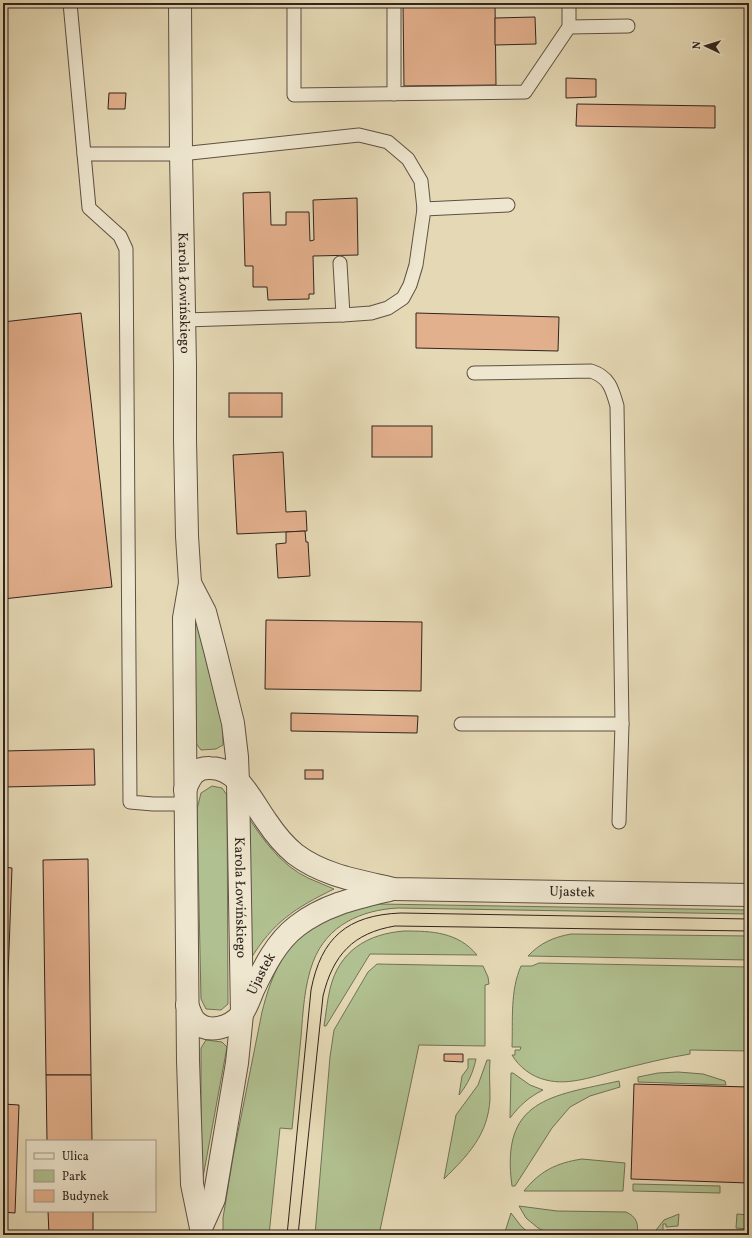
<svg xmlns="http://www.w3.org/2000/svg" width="752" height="1238" font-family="Vollkorn,serif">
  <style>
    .green { fill: #b1c090; stroke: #717257 }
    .building { fill: #e3b08d; stroke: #31241e }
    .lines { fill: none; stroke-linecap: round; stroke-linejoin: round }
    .service-casing { stroke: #5e5144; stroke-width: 15 }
    .tertiary-casing { stroke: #5e5144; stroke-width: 24 }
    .service { stroke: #eee6cf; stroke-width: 13 }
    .tertiary { stroke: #eee6cf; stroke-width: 22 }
    .tram { stroke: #31241e; stroke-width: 1 }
    .labels { text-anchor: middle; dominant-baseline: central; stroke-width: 3; stroke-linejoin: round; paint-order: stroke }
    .street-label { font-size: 14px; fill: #31241e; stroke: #eee6cf }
  </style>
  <rect width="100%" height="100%" fill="#e5d9b5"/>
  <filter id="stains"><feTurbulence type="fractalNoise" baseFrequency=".005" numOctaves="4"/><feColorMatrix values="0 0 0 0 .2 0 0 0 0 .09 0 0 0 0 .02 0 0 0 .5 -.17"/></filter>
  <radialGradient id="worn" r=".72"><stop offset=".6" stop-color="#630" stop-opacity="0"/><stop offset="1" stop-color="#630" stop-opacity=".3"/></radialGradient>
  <g class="green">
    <path d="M194,612L223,728V745L216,749L201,750L195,742Z"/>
    <path d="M212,786L222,788L227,795L228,1004L221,1010L206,1009L201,999L197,809L201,793Z"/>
    <path d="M248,817C264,841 281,865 308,878C317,882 325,885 334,889C295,908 273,922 250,960Z"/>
    <path d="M377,904L749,910V914L398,908C361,910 327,925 313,962C304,986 303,1013 301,1037C298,1068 295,1098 292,1129L280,1128L269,1235L223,1233V1218L233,1157L262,1012C271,976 285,941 319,923C325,919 333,918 339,915C352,910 364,906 377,904Z"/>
    <path d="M404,931C432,931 458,932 477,955L370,954L326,1026H324C326,1014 327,1001 330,989C339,951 367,934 404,931Z"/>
    <path d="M571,934L749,936V960L528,956C540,943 554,937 571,934Z"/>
    <path d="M539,963L749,967V1051L690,1050V1054C665,1058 642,1064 618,1070C595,1076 569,1086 546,1080C532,1077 519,1067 512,1055H515V1050H520L521,1047H512C513,1020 510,991 521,966H532Z"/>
    <path d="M377,964L483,966L488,977L489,984L485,985V1046L419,1045L379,1235H315L330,1057L334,1030L368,972Z"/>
    <path d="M206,1040L222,1042L227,1047L201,1188V1048Z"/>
    <path d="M468,1059H476C473,1073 468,1084 459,1095L462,1076L468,1068Z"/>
    <path d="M487,1060H490C489,1073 490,1085 490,1099C488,1135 468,1155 444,1179L456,1115L478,1085Z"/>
    <path d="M678,1072L703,1074L725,1081L726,1085L638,1082V1077L658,1073Z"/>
    <path d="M511,1073H513L530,1085L543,1090C529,1097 520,1105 510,1118Z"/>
    <path d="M619,1081L620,1087L590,1096L570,1107L552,1128L515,1186H512C500,1099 551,1096 619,1081Z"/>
    <path d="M582,1159L625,1163L623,1191H524C540,1171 556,1163 582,1159Z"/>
    <path d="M633,1184L720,1186V1193L633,1191Z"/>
    <path d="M519,1206L557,1211L626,1212C636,1216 640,1225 636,1235H552L538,1228L526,1218Z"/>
    <path d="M511,1213L521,1226L531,1235H504Z"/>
    <path d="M679,1214L678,1226L666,1227V1224H663V1235H652L664,1220Z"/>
    <path d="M737,1214L749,1215V1235H747V1229L736,1228Z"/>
  </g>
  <g class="building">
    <path d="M403,3H495L496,85L404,86Z"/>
    <path d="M535,17L536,44L495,45V18Z"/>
    <path d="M566,78L596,79V97L566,98Z"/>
    <path d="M109,93H126L125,109H108Z"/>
    <path d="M577,104L715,106V128L576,126Z"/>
    <path d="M270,192L271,225H286V212H309L310,241L314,240L313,200L357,198L358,255L313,256L314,294H309V299L268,300L267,287H253V266H245L243,193Z"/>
    <path d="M81,313L112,587L3,599V322Z"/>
    <path d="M416,313L559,317L558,351L416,348Z"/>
    <rect x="229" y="393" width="53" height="24"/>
    <rect x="372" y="426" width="60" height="31"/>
    <path d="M283,452L286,512L306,511L307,531L237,534L233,455Z"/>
    <path d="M305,531L306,542H308L310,576L278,578L276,544L286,543V532Z"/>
    <path d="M266,620L422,622L421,691L265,689Z"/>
    <path d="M291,713L418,716L417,733L291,731Z"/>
    <path d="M94,749L95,785L3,787V751Z"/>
    <rect x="305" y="770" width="18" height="9"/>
    <path d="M88,859L91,1075H46L43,860Z"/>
    <path d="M3,867L12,868L4,1087H3Z"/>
    <path d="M444,1054H463V1062L444,1061Z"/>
    <path d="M46,1075H91L92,1141H47Z"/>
    <path d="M634,1084L749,1087V1183L631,1179Z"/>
    <path d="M3,1087V1104L19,1105L15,1213L3,1212Z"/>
    <path d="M48,1211H93V1235H49Z"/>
    <rect x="667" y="1230" width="79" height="5"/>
  </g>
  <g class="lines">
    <g class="service-casing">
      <g id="service">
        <path d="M70,3L84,154"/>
        <path d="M294,3V95L525,92L569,27V3"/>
        <path d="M569,27L628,26"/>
        <path d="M394,94V3"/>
        <path d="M340,263L343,315"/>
        <path d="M185,320L343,315L371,313L388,308L403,298L410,285L416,265L424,209L508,205"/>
        <path d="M461,724H622L617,406C612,388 609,377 591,371L474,373"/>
        <path d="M186,804H153L130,802L126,249L120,236L89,208L84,154H181L359,135L388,142L408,159L421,181L424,209"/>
        <path d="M619,822L622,724"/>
      </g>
    </g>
    <g class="tertiary-casing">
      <g id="tertiary">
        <path id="s1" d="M180,3L181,154L185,365V440L187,536L190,583L184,618L188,1060L192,1184L201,1228V1235"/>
        <path id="s2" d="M190,583L205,612L215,650L233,723L237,757L238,782L242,1014L237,1063L214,1199L201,1228"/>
        <path id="s3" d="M185,790C190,777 195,767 210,768C239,768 252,802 267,822C275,834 284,845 295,854C324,876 360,881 394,889L749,895"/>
        <path id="s4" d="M187,1005C190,1011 191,1017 195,1021C208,1035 231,1027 241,1015C246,1009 250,998 253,990C264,967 276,942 297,926C324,905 356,898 389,890"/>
      </g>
    </g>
    <use href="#service" class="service"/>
    <use href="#tertiary" class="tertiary"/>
    <g class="tram">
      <path d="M287,1235L311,990C321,938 347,915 401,913L749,919"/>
      <path d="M298,1235L323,996C333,955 353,933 395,926L749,931"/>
    </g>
  </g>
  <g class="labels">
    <g class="street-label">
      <text stroke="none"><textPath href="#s1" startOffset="290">Karola Łowińskiego</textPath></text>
      <text stroke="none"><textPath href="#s3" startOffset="445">Ujastek</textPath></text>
      <text stroke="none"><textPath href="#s2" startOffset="322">Karola Łowińskiego</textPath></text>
      <text stroke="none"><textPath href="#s4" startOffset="116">Ujastek</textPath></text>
    </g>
  </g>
  <rect width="752" height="1238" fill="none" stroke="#e5d9b5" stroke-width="16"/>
  <rect x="4" y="4" width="744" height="1230" fill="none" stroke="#31241e" stroke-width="2"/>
  <rect x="8" y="8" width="736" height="1222" fill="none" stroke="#31241e"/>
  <rect x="26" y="1140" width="130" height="72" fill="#eee6cf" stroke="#a29888"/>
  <rect x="34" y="1153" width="20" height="6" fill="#eee6cf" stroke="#a29888"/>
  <text x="62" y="1160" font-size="12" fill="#31241e">Ulica</text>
  <rect x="34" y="1170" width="20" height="12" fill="#b1c090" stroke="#a29888"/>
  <text x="62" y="1180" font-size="12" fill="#31241e">Park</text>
  <rect x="34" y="1190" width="20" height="12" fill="#e3b08d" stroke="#a29888"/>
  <text x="62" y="1200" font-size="12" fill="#31241e">Budynek</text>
  <g transform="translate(706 46) rotate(274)" stroke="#eee6cf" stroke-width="3" paint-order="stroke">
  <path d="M0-3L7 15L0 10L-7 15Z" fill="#31241e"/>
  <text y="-6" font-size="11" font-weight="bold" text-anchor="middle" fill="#31241e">N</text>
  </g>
  <rect width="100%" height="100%" filter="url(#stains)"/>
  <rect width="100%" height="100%" fill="url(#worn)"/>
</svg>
